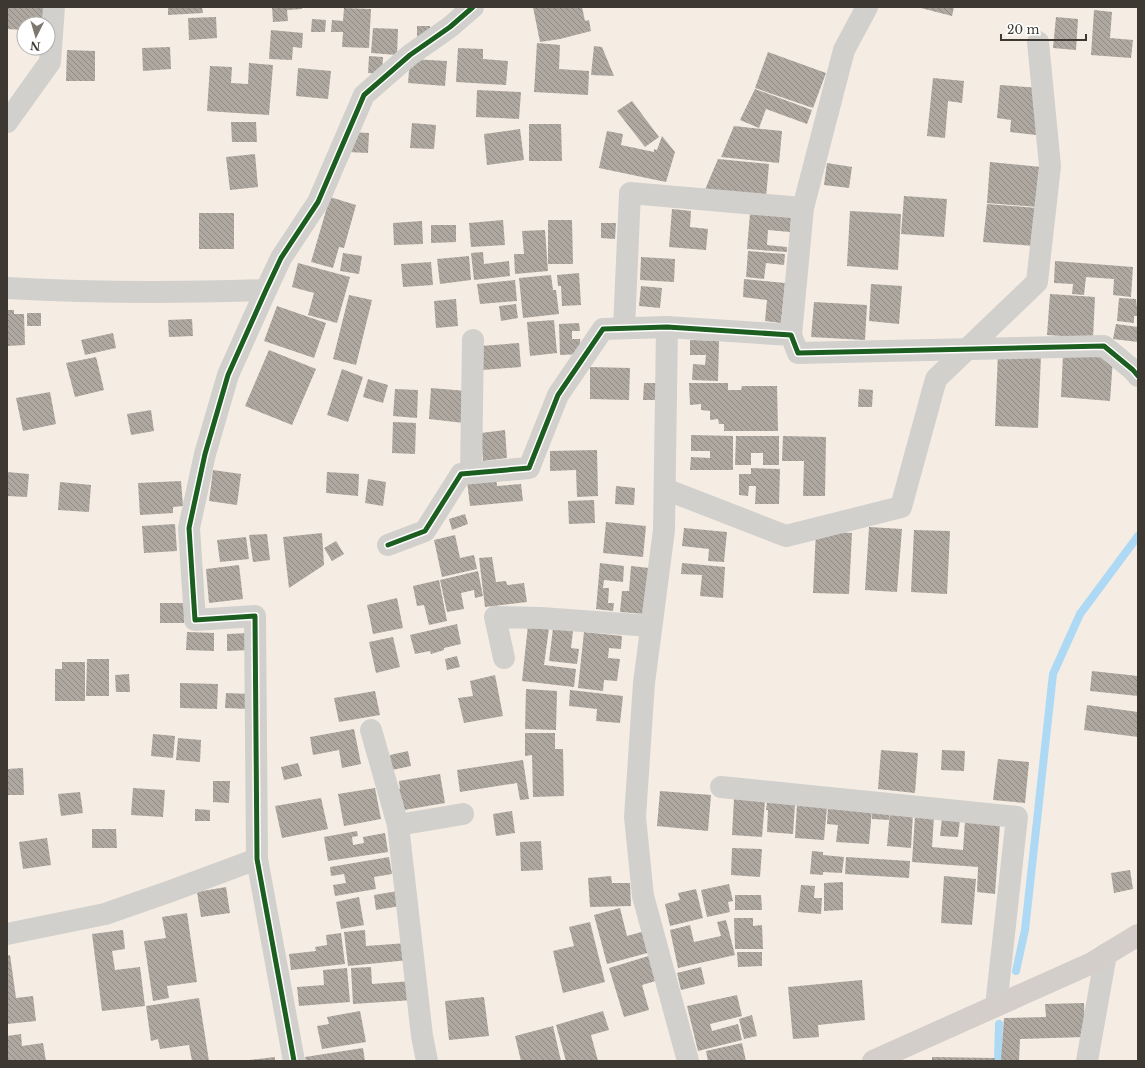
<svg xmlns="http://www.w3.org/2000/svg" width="1145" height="1068" font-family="'Libre Baskerville',serif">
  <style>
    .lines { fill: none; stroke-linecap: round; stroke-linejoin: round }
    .stream { stroke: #add9f4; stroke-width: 8 }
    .building { fill: url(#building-back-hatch) }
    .street { stroke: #d2d0cd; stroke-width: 22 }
    .secondary { stroke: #d3ceca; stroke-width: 22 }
    .cycleway-casing { stroke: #fff; stroke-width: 8 }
    .cycleway { stroke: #1b5e20; stroke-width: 5 }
  </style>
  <defs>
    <pattern id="building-back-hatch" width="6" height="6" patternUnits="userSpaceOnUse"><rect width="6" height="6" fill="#aea8a1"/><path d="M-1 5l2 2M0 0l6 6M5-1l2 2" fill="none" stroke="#8f8a84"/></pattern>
  </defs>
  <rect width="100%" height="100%" fill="#f5ede4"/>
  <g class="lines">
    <g class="stream">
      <path d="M1016,971L1025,930L1053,674L1080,614L1138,536"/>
      <path d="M998,1061L999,1024"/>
    </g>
  </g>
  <g class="building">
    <path d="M7,7H49L48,24H24V30L7,29Z"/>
    <path d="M168,7H202L203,13L168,15Z"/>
    <path d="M272,7H302V9L287,10L288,21L273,22Z"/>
    <path d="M533,7H582L585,21L589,20L591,31L560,39L540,42Z"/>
    <path d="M917,7H954L952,16Z"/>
    <path d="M344,8L371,9L369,48L342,47L343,32H331L332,20L343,21Z"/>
    <path d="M1094,10L1112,12L1110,38L1133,40L1131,58L1091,55Z"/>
    <path d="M216,17L217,38L189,40L188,18Z"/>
    <path d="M1056,17L1078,19L1076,50L1053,48Z"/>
    <path d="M312,19L326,20L325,32H311Z"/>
    <rect x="417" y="26" width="13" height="12"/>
    <path d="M373,28L398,29L397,55L371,53Z"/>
    <path d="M271,30L303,33L302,48L293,47L292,60L269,59Z"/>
    <path d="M537,43L560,45L559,69L589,71L588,95L534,92Z"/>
    <path d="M594,46L602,47L614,76L591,75Z"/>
    <path d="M170,47L171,69L143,71L142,48Z"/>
    <path d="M458,48L483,49V59L508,61L506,85L456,82Z"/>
    <path d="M67,50L95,51V81H66Z"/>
    <path d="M768,52L826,73L813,108L755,88Z"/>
    <path d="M369,56L383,57L382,74L368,73Z"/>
    <path d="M410,59L447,61L445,86L408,83Z"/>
    <path d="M249,63L273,65L269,115L207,111L210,66L232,67L231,83L248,84Z"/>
    <path d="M298,68L331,71L328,99L296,96Z"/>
    <path d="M933,78L964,81L962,103L948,101L945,138L927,136Z"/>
    <path d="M1000,85L1041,88L1036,135L1010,132L1011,120L997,118Z"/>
    <path d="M755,89L812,110L807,124L766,109L759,128L740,120Z"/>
    <path d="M477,90L521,92L519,119L476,117Z"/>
    <path d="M632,101L659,137L645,147L617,111Z"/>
    <path d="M231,122H256L257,142H232Z"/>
    <path d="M412,123L436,125L434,149L410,148Z"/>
    <path d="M529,124H561L562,161H529Z"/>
    <path d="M734,126L782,131L779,163L721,157Z"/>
    <path d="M520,129L524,160L487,165L484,134Z"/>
    <path d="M607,131L623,134L621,145L654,152V149L657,150L662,136L675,152L666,182L599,168Z"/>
    <path d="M349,132L369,133L368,153L348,152Z"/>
    <path d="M255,154L258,187L230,190L226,157Z"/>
    <path d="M718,159L769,164L766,198L704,192Z"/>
    <path d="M990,162L1041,167L1038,207L987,203Z"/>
    <path d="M827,163L852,167L849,188L824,185Z"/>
    <path d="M904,196L947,199L944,237L901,234Z"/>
    <path d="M330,197L356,205L344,248L339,247L333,268L311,262Z"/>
    <path d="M987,204L1037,208L1034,246L983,242Z"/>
    <path d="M672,209L691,211L690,227L708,229L706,250L669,247Z"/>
    <path d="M850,211L901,214L898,270L847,266Z"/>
    <rect x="199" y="213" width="35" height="36"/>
    <path d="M750,214L791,217L790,232L768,230L767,245L787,247V252L747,249Z"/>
    <path d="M503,220L505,245L471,247L469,223Z"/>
    <path d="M548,220H572L573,264H548Z"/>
    <path d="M422,221L423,244L394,245L393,223Z"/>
    <path d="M601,223H616L615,239L601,238Z"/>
    <path d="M431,225H456V242L431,243Z"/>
    <path d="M545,230L548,271L515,274L514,254H524L522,231Z"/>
    <path d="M748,251L785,254L784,265L766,263L764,279L746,277Z"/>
    <path d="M483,252L484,264L509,261L510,276L474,280L471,253Z"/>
    <path d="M343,253L362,256L359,274L340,271Z"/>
    <path d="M469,256L471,280L440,284L437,259Z"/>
    <path d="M641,257L675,259L674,282L640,280Z"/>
    <path d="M1055,261L1133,267L1131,297L1113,295L1114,279L1086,277L1084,295L1072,294L1073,284L1054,283Z"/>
    <path d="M431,262L433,285L403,287L401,264Z"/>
    <path d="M298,263L350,277L337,323L308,315L314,293L292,287Z"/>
    <path d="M579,273L581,305L562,306L561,286H558L557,275Z"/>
    <path d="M551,275L553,290H556L559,314L523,318L519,278Z"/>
    <path d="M744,279L785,283L781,323L765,321L767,300L743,297Z"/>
    <path d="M515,280L517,301L480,304L477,284Z"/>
    <path d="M871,284L902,286L899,324L869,321Z"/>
    <path d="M641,286L662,288L660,308L639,306Z"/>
    <path d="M1050,294L1095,297L1093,338L1047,335Z"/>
    <path d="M349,295L372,300L356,365L333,359Z"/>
    <path d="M1119,298L1136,299L1138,316H1134V323L1117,321Z"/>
    <path d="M456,299L458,326L436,328L434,301Z"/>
    <path d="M814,302L867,305L865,340L811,337Z"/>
    <path d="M516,304L518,318L501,321L499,306Z"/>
    <path d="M277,306L326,323L314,358L264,341Z"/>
    <path d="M7,310H14V314H24L25,345L7,346Z"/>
    <rect x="27" y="313" width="14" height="13"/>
    <path d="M192,319L193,336L169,337L168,320Z"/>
    <path d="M554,320L557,353L530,356L527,322Z"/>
    <path d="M579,323L580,331H572V339H580L581,354L560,355L559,324Z"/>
    <path d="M1116,324L1138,327V342L1113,339Z"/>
    <path d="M113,333L116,348L85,355L81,340Z"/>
    <path d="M690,340L719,341L718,381L692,380L693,364L705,365L706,355H690Z"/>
    <path d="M519,343L521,367L483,370L481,346Z"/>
    <path d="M269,350L316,369L292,425L245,406Z"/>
    <path d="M998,353L1041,355L1038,428L995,426Z"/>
    <path d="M1063,354L1113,358L1110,401L1061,397Z"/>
    <path d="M96,357L104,390L75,397L66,363Z"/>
    <path d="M590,367L630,368L629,400L590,399Z"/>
    <path d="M342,369L363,377L348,422L327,415Z"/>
    <path d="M368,379L388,385L383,403L363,397Z"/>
    <path d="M644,383H656V400H643Z"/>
    <path d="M689,383H728V390H741L742,386H777L778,431H724V424H719L718,419L710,420V411L701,410V404L690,405Z"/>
    <path d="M431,388L467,391L464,423L429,419Z"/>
    <path d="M395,389L418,390L417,418L393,416Z"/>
    <path d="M859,389L873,390L872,407H858Z"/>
    <path d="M50,392L56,424L23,431L16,398Z"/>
    <path d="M151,410L154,431L131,435L127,414Z"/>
    <path d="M393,422L416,423L415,454L392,453Z"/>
    <path d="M505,430L507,458L483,461L481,433Z"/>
    <path d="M691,435L733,436V470H690L691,457L710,458V451H691Z"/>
    <path d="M736,436H779V465H763V453H751V465H735Z"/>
    <path d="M783,436L826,437L825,496H803L804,461H782Z"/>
    <path d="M597,450L598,496L577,497L576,470L550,471V451Z"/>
    <path d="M751,468L780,469L779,504H755L756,486H749L748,496L739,495V474H751Z"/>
    <path d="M213,470L241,474L237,505L209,501Z"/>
    <path d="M7,472L29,474L27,497L7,496Z"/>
    <path d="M327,472L359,474L358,496L326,493Z"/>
    <path d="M496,477L497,486L521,484L523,501L470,506L467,481Z"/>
    <path d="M368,479L386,482L383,506L365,503Z"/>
    <path d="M181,481L183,506L173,507V513L140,515L138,483Z"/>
    <path d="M60,482L91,485L89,512L58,510Z"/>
    <path d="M616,486L635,488L634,505L615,504Z"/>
    <path d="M594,500L595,523L569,524L568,501Z"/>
    <path d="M465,514L468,524L452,530L449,519Z"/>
    <path d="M606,522L646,526L643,557L603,553Z"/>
    <path d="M175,524L177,551L144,553L142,526Z"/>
    <path d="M869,527L902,529L897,592L865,590Z"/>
    <path d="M684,528L727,532L724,562L708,561L709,549L682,546Z"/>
    <path d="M914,530L950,531L947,594L911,592Z"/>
    <path d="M816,531L852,533L849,594L813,593Z"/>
    <path d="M322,533L324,565L289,588L283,537Z"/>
    <path d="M267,534L270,560L253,562L249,535Z"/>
    <path d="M455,535L460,558L474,555L477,569L442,577L434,540Z"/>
    <path d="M246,537L249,559L220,562L217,540Z"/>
    <path d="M336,541L344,554L332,561L324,548Z"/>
    <path d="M492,557L496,582L506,581L507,585L524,583L527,602L485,607L479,558Z"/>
    <path d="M600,563L624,566L623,582L604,580L603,588H609L608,603H614L613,611L596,609Z"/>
    <path d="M682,563L725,567L723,598L700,596L702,575L681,574Z"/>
    <path d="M239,565L243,599L209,603L206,569Z"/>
    <path d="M631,566L649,568L645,614L620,612L622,591H629Z"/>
    <path d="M478,571L483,596L475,598L474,590L461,593L464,609L447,612L440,580Z"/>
    <path d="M439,580L447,621L429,625L424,605L417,606L413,586Z"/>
    <path d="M397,598L403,628L373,634L367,605Z"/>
    <rect x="160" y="603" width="24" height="20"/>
    <path d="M457,624L461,644L444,648V650L431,654L430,651L415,654L410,635Z"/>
    <path d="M528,625L549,628L544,665L576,669L574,687L522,681Z"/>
    <path d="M553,628L573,631L571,648L579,649L577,664L549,661Z"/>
    <path d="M187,632L214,633V651L186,650Z"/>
    <path d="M584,632L622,636L621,649L609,648L608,658L620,659L617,681L604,680L603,691L578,688Z"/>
    <path d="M249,633L250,650L227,651V634Z"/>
    <path d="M393,637L400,667L376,673L369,642Z"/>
    <path d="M457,656L460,667L447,670L445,659Z"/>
    <path d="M87,659H109V696H86Z"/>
    <path d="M62,662H85V701H55V669H62Z"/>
    <path d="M1092,671L1138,676V696L1090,691Z"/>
    <path d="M129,674L130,692H116L115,675Z"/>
    <path d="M495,675L503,716L464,723L458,698L473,696L470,681Z"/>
    <path d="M180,683L218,684L217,709L180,708Z"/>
    <path d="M526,689L557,691L556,730L525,729Z"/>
    <path d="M570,690L623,696L620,723L596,721L597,709L569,706Z"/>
    <path d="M375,691L380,715L339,722L334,698Z"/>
    <path d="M226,693L250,694L249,709L225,708Z"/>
    <path d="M1087,705L1138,712V737L1084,730Z"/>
    <path d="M354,729L361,764L342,768L339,750L313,755L310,737Z"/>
    <path d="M525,733H555V749H563L564,796L533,797L532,755L525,756Z"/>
    <path d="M153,734L175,736L173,758L151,756Z"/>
    <path d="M178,738L201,740L200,762L176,760Z"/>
    <path d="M881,750L918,753L915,793L878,789Z"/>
    <path d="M942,750L965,751L964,771L941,770Z"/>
    <path d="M408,751L411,766L392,770L390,755Z"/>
    <path d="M998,759L1029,762L1025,803L993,800Z"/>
    <path d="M523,760L529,799L520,800L517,783L460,792L457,770Z"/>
    <path d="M298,763L302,776L284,780L281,767Z"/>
    <path d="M23,768L24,795H7V769Z"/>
    <path d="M440,774L445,803L404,810L402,799L394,800L392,790L400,789L399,781Z"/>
    <path d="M213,781H230L229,803L213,802Z"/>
    <path d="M133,788L165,790L163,817L131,815Z"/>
    <path d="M375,788L381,819L344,826L338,794Z"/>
    <path d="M660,791L711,795L708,831L657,826Z"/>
    <path d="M80,792L83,813L61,816L58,794Z"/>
    <path d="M321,798L328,829L282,838L275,806Z"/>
    <path d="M734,799L765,801L762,837L732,835Z"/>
    <path d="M767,802L795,804L793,834L767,832L768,810H766Z"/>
    <path d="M797,804L827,807L824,840L795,838Z"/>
    <path d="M828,806L872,809L869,844L836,842L838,825L827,824Z"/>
    <path d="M195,809L210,810V821H195Z"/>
    <path d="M872,809L889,811V820L872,819Z"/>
    <path d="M512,811L515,833L496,836L493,814Z"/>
    <path d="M890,811L913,813L911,848L887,846Z"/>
    <path d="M915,816L934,817L932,847L963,850L965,821L1000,824L995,894L977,892L978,867L912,862Z"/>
    <path d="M942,818L960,820L958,837L940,836Z"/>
    <path d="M92,829H116L117,848H92Z"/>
    <path d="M357,831L358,836L352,837L353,845L364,843L363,837L385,833L388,852L328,861L324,837Z"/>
    <path d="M47,838L51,865L23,869L19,842Z"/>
    <path d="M541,841L543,870L521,871L520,842Z"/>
    <path d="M732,848L762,849L760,877L731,875Z"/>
    <path d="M812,851L823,852V855L844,857L842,873L823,872V875L810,874Z"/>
    <path d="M389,857L392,874L374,877L376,889L335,896L333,885L346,883L344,874L331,876L330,867Z"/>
    <path d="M846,857L910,861L909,878L845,874Z"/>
    <path d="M1130,870L1133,889L1114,893L1111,873Z"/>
    <path d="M611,876L612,883H630L631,906L590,907L588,878Z"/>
    <path d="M944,876L976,879L972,925L941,923Z"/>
    <path d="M843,882V910L824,911V883Z"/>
    <path d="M729,884L733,901L728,902L730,912L707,917L701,890Z"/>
    <path d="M801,885L815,886L814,898H822L821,914L798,912Z"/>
    <path d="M226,887L230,913L201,917L197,892Z"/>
    <path d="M696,889L703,918L670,926L665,904L680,900L678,893Z"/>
    <path d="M398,891L400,906L376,910L374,895Z"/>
    <path d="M735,895H761L762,910H735Z"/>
    <path d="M359,897L364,925L341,929L336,902Z"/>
    <path d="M620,908L627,936L645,931L651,952L607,964L594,915Z"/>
    <path d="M187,913L197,982L167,986L169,998L153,1001L144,941L166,938L162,917Z"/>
    <path d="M734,918H753V926L762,925L763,949H735Z"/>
    <path d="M726,920L735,955L678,968L670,930L690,925L694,942L721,936L717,922Z"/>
    <path d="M590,922L605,982L563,993L553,951L574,946L569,927Z"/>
    <path d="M123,930L125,949L112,951L115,970L140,967L145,1006L102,1011L92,934Z"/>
    <path d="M365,930L366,946L407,943L409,960L348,966L344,932Z"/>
    <path d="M341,933L345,964L291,970L289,954L316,951L315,947L327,945L326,935Z"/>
    <path d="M737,952H762V966L738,967Z"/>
    <path d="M10,955L16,998L33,996L36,1021L7,1024V956Z"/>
    <path d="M652,955L659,980L642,985L649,1010L624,1017L609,968Z"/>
    <path d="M371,967L372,984L412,981L413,1000L353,1004L351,968Z"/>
    <path d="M701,967L705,984L681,990L677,973Z"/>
    <path d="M347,968L350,1002L299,1006L297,987L324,985L323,970Z"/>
    <path d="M862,980L865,1020L818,1025L819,1037L793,1039L788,987Z"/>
    <path d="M737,995L742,1016L710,1024L712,1031L738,1024L742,1040L698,1051L687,1006Z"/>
    <path d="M484,997L489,1036L449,1040L445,1001Z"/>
    <path d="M199,998L209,1061H192L189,1045L160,1049L158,1039L151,1041L146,1006Z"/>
    <path d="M1084,1003L1085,1037L1020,1039L1019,1061H1001L1004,1018L1046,1017L1045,1004Z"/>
    <path d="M360,1011L366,1042L322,1049L317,1026L329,1024L327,1017Z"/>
    <path d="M603,1011L609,1030L591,1035L598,1061H566L556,1025Z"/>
    <path d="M752,1015L757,1036L744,1039L739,1019Z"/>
    <path d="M553,1026L561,1061H521L515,1036Z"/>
    <path d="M21,1034L22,1046L43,1043L46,1061H7V1036Z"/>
    <path d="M742,1043L746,1061H708L706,1051Z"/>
    <path d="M363,1048L365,1061H306L305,1057Z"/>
    <path d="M275,1057V1061H249V1060Z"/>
    <path d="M932,1057L995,1058V1061H932Z"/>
  </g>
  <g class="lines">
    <g class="street">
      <path d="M7,122L50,62L54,7"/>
      <path d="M7,288C94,293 179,293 266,290"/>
      <path d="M667,327L664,530L644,683L635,817L643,896L688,1061"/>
      <path d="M624,328L630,193L803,208"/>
      <path d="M791,335L803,208L844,50L867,7"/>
      <path d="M471,473L473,340"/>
      <path d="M665,489L786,536L901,507L936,379L1037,282L1050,166L1038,42"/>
      <path d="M388,545L425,531L461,474L529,468L558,395L603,329L667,327L791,335L798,353L1104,346L1133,370L1138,376"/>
      <path d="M504,658L495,617L541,618L651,626"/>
      <path d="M371,730L398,825L422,1036L427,1061"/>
      <path d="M721,787L1017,817L996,1006"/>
      <path d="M398,825L463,814"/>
      <path d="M7,934L105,914L171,891L257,859"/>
      <path d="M294,1061L257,859L255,616L195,620L189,528L205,454L228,375L266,290L281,258L318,202L364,95L410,55L450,27L473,7"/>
      <path d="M1087,1061L1106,954"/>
    </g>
    <path class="secondary" d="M873,1061L1092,963L1138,935"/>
    <g class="cycleway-casing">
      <g id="cycleway">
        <path d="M388,545L425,531L461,474L529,468L558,395L603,329L667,327L791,335L798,353L1104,346L1133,370L1138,376"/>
        <path d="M294,1061L257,859L255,616L195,620L189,528L205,454L228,375L266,290L281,258L318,202L364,95L410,55L450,27L473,7"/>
      </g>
    </g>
    <use href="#cycleway" class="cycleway"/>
  </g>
  <rect width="1145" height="1068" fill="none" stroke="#3d3831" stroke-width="16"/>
  <g transform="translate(36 36) rotate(185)"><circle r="19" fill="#ffffff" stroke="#b1afad"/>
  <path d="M0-3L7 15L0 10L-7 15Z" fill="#7d7770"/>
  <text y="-6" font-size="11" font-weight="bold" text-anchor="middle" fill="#3d3831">N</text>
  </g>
  <path d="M1001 34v6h85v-6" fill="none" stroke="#3d3831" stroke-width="2"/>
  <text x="1007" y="34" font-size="12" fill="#3d3831" stroke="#ffffff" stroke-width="3" paint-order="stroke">20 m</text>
</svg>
